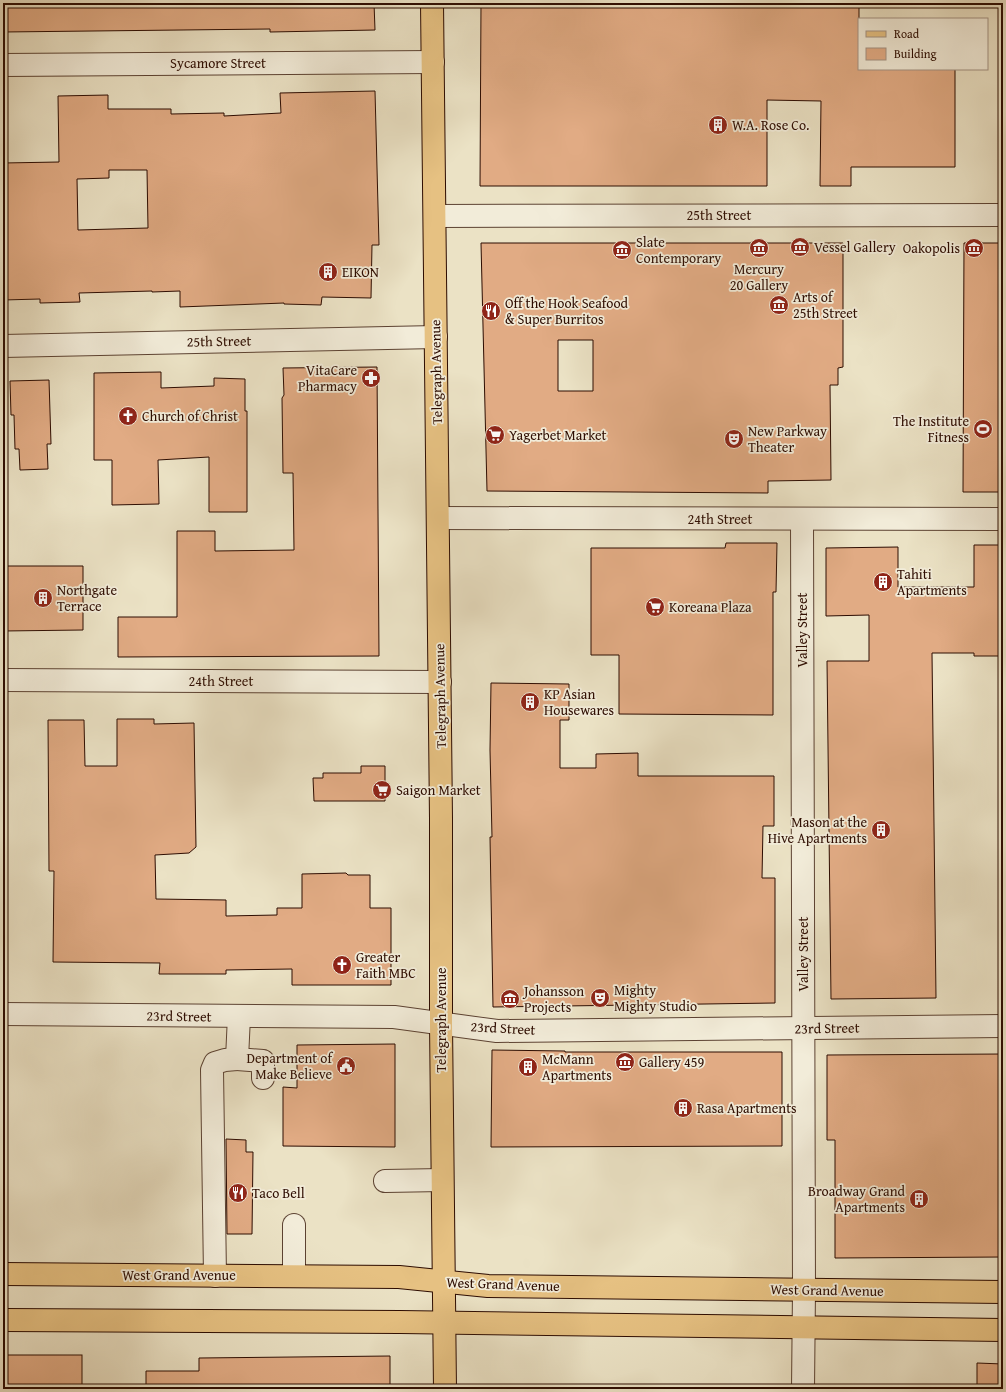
<svg xmlns="http://www.w3.org/2000/svg" width="1006" height="1392" font-family="'Gentium Book Plus',serif">
  <style>
    .building { fill: #e1ab84; stroke: #2d0c01; fill-rule: evenodd }
    .lines { fill: none; stroke-linecap: round; stroke-linejoin: round }
    .minor-casing { stroke: #5c4232; stroke-width: 24 }
    .major-casing { stroke: #2d0c01; stroke-width: 24 }
    .minor { stroke: #f2ecd9; stroke-width: 22 }
    .major { stroke: #e6c182; stroke-width: 22 }
    .labels { text-anchor: middle; dominant-baseline: central; stroke-width: 3.5; stroke-linejoin: round; paint-order: stroke }
    .street-label { font-size: 14px; fill: #2d0c01; stroke: #f2ecd9 }
    .poi-label { font-size: 14px; fill: #2d0c01; stroke: #f2ecd9; text-anchor: start }
  </style>
  <rect width="100%" height="100%" fill="#ebe2c5"/>
  <filter id="stains"><feTurbulence type="fractalNoise" baseFrequency=".005" numOctaves="4"/><feColorMatrix values="0 0 0 0 .2 0 0 0 0 .09 0 0 0 0 .02 0 0 0 .5 -.17"/></filter>
  <radialGradient id="worn" r=".72"><stop offset=".6" stop-color="#630" stop-opacity="0"/><stop offset="1" stop-color="#630" stop-opacity=".3"/></radialGradient>
  <g class="building">
    <path d="M3,3H374L375,30L270,32V29L3,32Z"/>
    <path d="M481,3H859V69H955V167H851V186H820L821,101L767,100V186H480Z"/>
    <path d="M375,91L379,245H372L371,298L322,297L321,305L284,304V303L180,307V291L152,292V291L79,293L80,302L40,303V299L3,300V163L59,162L58,96L108,95V109H171V114L224,113V116L281,113L280,93ZM109,170H147L148,228L78,230L77,179L109,178Z"/>
    <path d="M481,243H843V367L838,368V385H830L831,480L768,481V493L487,491ZM558,340H593V391H558Z"/>
    <path d="M964,243H1003V492H963Z"/>
    <path d="M377,367L379,656L118,657V617H177V531H215V551L294,550L293,473H283L282,398L284,395L283,368Z"/>
    <path d="M161,372V388L214,386V378L245,379V411H247V512H209V457L158,460L159,504L112,505V460H94V373Z"/>
    <path d="M49,380L51,444H47L48,469L20,470L19,449H15L14,415H11L10,381Z"/>
    <path d="M726,543H777L776,592H773V715L619,714V655H591V548H725Z"/>
    <path d="M974,545H1003V656H974V653H932L936,998L831,999L827,661H869V615L826,616V548L898,547V587H974Z"/>
    <path d="M3,566H83V630L3,631Z"/>
    <path d="M491,683L569,684V720H560V768H596V754L638,753V776H774V826H763L762,878H775V1003L493,1007L490,837H492L490,750Z"/>
    <path d="M117,719H154V724L194,723L196,847L189,853L155,855L156,899L226,900V916L277,915V908H302V874L346,873L348,875H370V908H391V985H292V969L226,970V974H159L160,963L53,962L54,871H49L48,720H84L85,766H117Z"/>
    <path d="M361,766H385V801H314L313,778H323V773H361Z"/>
    <path d="M395,1044V1147L283,1146V1087L297,1088V1045Z"/>
    <path d="M492,1050L565,1051V1052H782V1146L491,1147Z"/>
    <path d="M1003,1054V1257L835,1258V1140H827V1055Z"/>
    <path d="M226,1139L246,1140V1152H253L252,1234H227Z"/>
    <rect x="3" y="1355" width="79" height="34"/>
    <path d="M390,1356V1389H146V1371H199V1358Z"/>
    <path d="M977,1363L1003,1364V1389H977Z"/>
  </g>
  <g class="lines">
    <g class="minor-casing">
      <g id="minor">
        <path d="M3,65L433,62"/>
        <path d="M435,216L1003,215"/>
        <path d="M3,346L436,337"/>
        <path d="M438,518L1003,519"/>
        <path d="M802,519L804,1290L803,1389"/>
        <path d="M3,680L440,682"/>
        <path d="M3,1014L394,1017L497,1031L1003,1026"/>
        <path d="M239,1016L237,1059L263,1061V1078"/>
        <path d="M385,1181L442,1180"/>
        <path d="M215,1276L212,1070L215,1063L225,1060L237,1059"/>
        <path d="M294,1276V1225"/>
      </g>
    </g>
    <g class="major-casing">
      <g id="major">
        <path d="M432,3L441,818V1024L445,1389"/>
        <path d="M3,1274L399,1277L488,1286L1003,1292"/>
        <path d="M3,1320L400,1322L1003,1330"/>
      </g>
    </g>
    <use href="#minor" class="minor"/>
    <use href="#major" class="major"/>
  </g>
  <defs>
    <g id="building-disc" transform="scale(1)"><circle r="9.5" fill="#8f2418" stroke="#f2ecd9"/><path d="M-4-6H4V6H1V3H-1V6H-4ZM-2.5-4.3h1.7v1.8h-1.7ZM.8-4.3h1.7v1.8H.8ZM-2.5-1h1.7V.8h-1.7ZM.8-1h1.7V.8H.8Z" fill="#fff"/></g>
    <g id="museum-disc" transform="scale(1)"><circle r="9.5" fill="#8f2418" stroke="#f2ecd9"/><path d="M0-6L6-3V-2H-6V-3ZM-5-1h2V3h-2ZM-1-1h2V3h-2ZM3-1h2V3H3ZM-6 4H6V6H-6Z" fill="#fff"/></g>
    <g id="restaurant-disc" transform="scale(1)"><circle r="9.5" fill="#8f2418" stroke="#f2ecd9"/><path d="M-5-6h1v4h1v-4h1v4h1v-4h1v5L-1.5 .5V6h-2V.5L-5-1ZM5-6V6H3V1.5H1.5Q1.5-4 5-6Z" fill="#fff"/></g>
    <g id="pharmacy-disc" transform="scale(1)"><circle r="9.5" fill="#8f2418" stroke="#f2ecd9"/><path d="M-2-6h4v4h4v4h-4v4h-4v-4h-4v-4h4Z" fill="#fff"/></g>
    <g id="church-disc" transform="scale(1)"><circle r="9.5" fill="#8f2418" stroke="#f2ecd9"/><path d="M-1.2-6h2.4v3.5h3.3v2.4h-3.3V6h-2.4V-.1h-3.3v-2.4h3.3Z" fill="#fff"/></g>
    <g id="stadium-disc" transform="scale(1)"><circle r="9.5" fill="#8f2418" stroke="#f2ecd9"/><path d="M0-5a6.5 5 0 1 0 0 10a6.5 5 0 1 0 0-10ZM-3.5-1.8h7v3.6h-7Z" fill="#fff"/></g>
    <g id="supermarket-disc" transform="scale(1)"><circle r="9.5" fill="#8f2418" stroke="#f2ecd9"/><path d="M-6-5.5h2.5l.6 2H6L4.5 2H-2.5L-4.4-4H-6ZM-1.5 3.2a1.3 1.3 0 1 0 .1 0ZM3 3.2a1.3 1.3 0 1 0 .1 0Z" fill="#fff"/></g>
    <g id="theatre-disc" transform="scale(1)"><circle r="9.5" fill="#8f2418" stroke="#f2ecd9"/><path d="M-5-5.5Q0-4 5-5.5V0Q5 5 0 6Q-5 5-5 0ZM-3.3-2.5H-1v1.5H-3.3ZM1-2.5H3.3v1.5H1ZM-2.8 1Q0 5.5 2.8 1Z" fill="#fff"/></g>
    <g id="civic-disc" transform="scale(1)"><circle r="9.5" fill="#8f2418" stroke="#f2ecd9"/><path d="M-.6-6.5H3V-4.5H.6V-3L4-1V1h2V6H-6V1h2V-1L-.6-3ZM-1.2 2.5V6h2.4V2.5Z" fill="#fff"/></g>
  </defs>
  <g fill-rule="evenodd">
    <use href="#building-disc" x="718" y="125"/>
    <use href="#museum-disc" x="800" y="247"/>
    <use href="#museum-disc" x="759" y="248"/>
    <use href="#museum-disc" x="974" y="248"/>
    <use href="#museum-disc" x="622" y="250"/>
    <use href="#building-disc" x="328" y="272"/>
    <use href="#museum-disc" x="779" y="305"/>
    <use href="#restaurant-disc" x="491" y="311"/>
    <use href="#pharmacy-disc" x="371" y="378"/>
    <use href="#church-disc" x="128" y="416"/>
    <use href="#stadium-disc" x="983" y="429"/>
    <use href="#supermarket-disc" x="495" y="435"/>
    <use href="#theatre-disc" x="734" y="439"/>
    <use href="#building-disc" x="883" y="582"/>
    <use href="#building-disc" x="43" y="598"/>
    <use href="#supermarket-disc" x="655" y="607"/>
    <use href="#building-disc" x="530" y="702"/>
    <use href="#supermarket-disc" x="382" y="790"/>
    <use href="#building-disc" x="881" y="830"/>
    <use href="#church-disc" x="342" y="965"/>
    <use href="#theatre-disc" x="600" y="998"/>
    <use href="#museum-disc" x="510" y="999"/>
    <use href="#museum-disc" x="625" y="1062"/>
    <use href="#civic-disc" x="346" y="1066"/>
    <use href="#building-disc" x="528" y="1067"/>
    <use href="#building-disc" x="683" y="1108"/>
    <use href="#restaurant-disc" x="238" y="1193"/>
    <use href="#building-disc" x="919" y="1199"/>
  </g>
  <g class="labels">
    <g class="street-label">
      <text x="218" y="63">Sycamore Street</text>
      <text x="719" y="215">25th Street</text>
      <text transform="translate(219 341) rotate(-1)">25th Street</text>
      <text transform="translate(436 372) rotate(-91)">Telegraph Avenue</text>
      <text x="720" y="519">24th Street</text>
      <text transform="translate(802 630) rotate(-90)">Valley Street</text>
      <text x="221" y="681">24th Street</text>
      <text transform="translate(440 696) rotate(-91)">Telegraph Avenue</text>
      <text transform="translate(803 954) rotate(-90)">Valley Street</text>
      <text transform="translate(179 1016) rotate(1)">23rd Street</text>
      <text transform="translate(441 1020) rotate(-90)">Telegraph Avenue</text>
      <text transform="translate(503 1028) rotate(3)">23rd Street</text>
      <text transform="translate(827 1028) rotate(-1)">23rd Street</text>
      <text x="179" y="1275">West Grand Avenue</text>
      <text transform="translate(503 1284) rotate(2)">West Grand Avenue</text>
      <text transform="translate(827 1290) rotate(1)">West Grand Avenue</text>
    </g>
    <g class="poi-label">
      <text x="732" y="125">W.A. Rose Co.</text>
      <text x="636" y="242">Slate<tspan x="636" dy="16">Contemporary</tspan></text>
      <text x="814" y="247">Vessel Gallery</text>
      <text x="960" y="248" text-anchor="end">Oakopolis</text>
      <text x="759" y="269" text-anchor="middle">Mercury<tspan x="759" dy="16">20 Gallery</tspan></text>
      <text x="342" y="272">EIKON</text>
      <text x="793" y="297">Arts of<tspan x="793" dy="16">25th Street</tspan></text>
      <text x="505" y="303">Off the Hook Seafood<tspan x="505" dy="16">&amp; Super Burritos</tspan></text>
      <text x="357" y="370" text-anchor="end">VitaCare<tspan x="357" dy="16">Pharmacy</tspan></text>
      <text x="142" y="416">Church of Christ</text>
      <text x="969" y="421" text-anchor="end">The Institute<tspan x="969" dy="16">Fitness</tspan></text>
      <text x="748" y="431">New Parkway<tspan x="748" dy="16">Theater</tspan></text>
      <text x="509" y="435">Yagerbet Market</text>
      <text x="897" y="574">Tahiti<tspan x="897" dy="16">Apartments</tspan></text>
      <text x="57" y="590">Northgate<tspan x="57" dy="16">Terrace</tspan></text>
      <text x="669" y="607">Koreana Plaza</text>
      <text x="544" y="694">KP Asian<tspan x="544" dy="16">Housewares</tspan></text>
      <text x="396" y="790">Saigon Market</text>
      <text x="867" y="822" text-anchor="end">Mason at the<tspan x="867" dy="16">Hive Apartments</tspan></text>
      <text x="356" y="957">Greater<tspan x="356" dy="16">Faith MBC</tspan></text>
      <text x="614" y="990">Mighty<tspan x="614" dy="16">Mighty Studio</tspan></text>
      <text x="524" y="991">Johansson<tspan x="524" dy="16">Projects</tspan></text>
      <text x="332" y="1058" text-anchor="end">Department of<tspan x="332" dy="16">Make Believe</tspan></text>
      <text x="542" y="1059">McMann<tspan x="542" dy="16">Apartments</tspan></text>
      <text x="639" y="1062">Gallery 459</text>
      <text x="697" y="1108">Rasa Apartments</text>
      <text x="905" y="1191" text-anchor="end">Broadway Grand<tspan x="905" dy="16">Apartments</tspan></text>
      <text x="252" y="1193">Taco Bell</text>
    </g>
  </g>
  <rect width="1006" height="1392" fill="none" stroke="#ebe2c5" stroke-width="16"/>
  <rect x="4" y="4" width="998" height="1384" fill="none" stroke="#2d0c01" stroke-width="2"/>
  <rect x="8" y="8" width="990" height="1376" fill="none" stroke="#2d0c01"/>
  <rect x="858" y="18" width="130" height="52" fill="#f2ecd9" stroke="#a39283"/>
  <rect x="866" y="31" width="20" height="6" fill="#e6c182" stroke="#a39283"/>
  <text x="894" y="38" font-size="12" fill="#2d0c01">Road</text>
  <rect x="866" y="48" width="20" height="12" fill="#e1ab84" stroke="#a39283"/>
  <text x="894" y="58" font-size="12" fill="#2d0c01">Building</text>
  <rect width="100%" height="100%" filter="url(#stains)"/>
  <rect width="100%" height="100%" fill="url(#worn)"/>
</svg>
